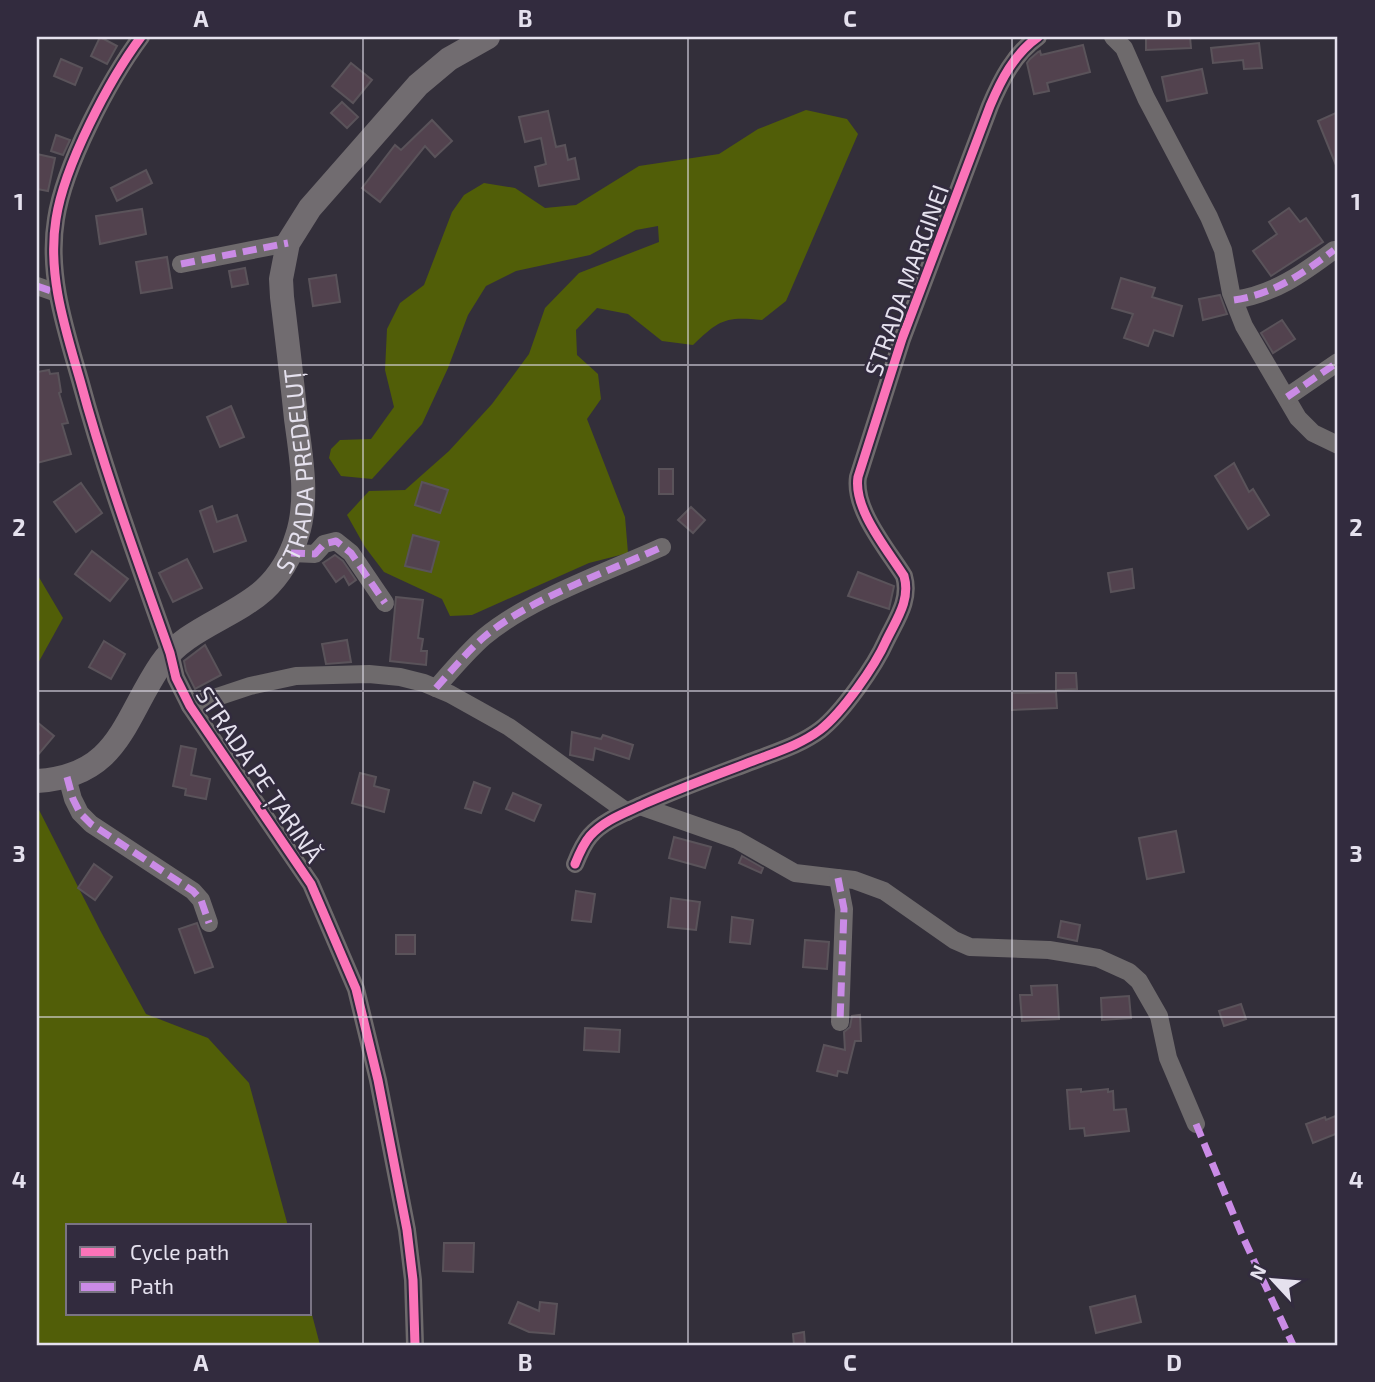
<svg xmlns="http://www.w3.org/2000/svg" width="1375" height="1382" font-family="'Exo 2',sans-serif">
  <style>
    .forest { fill: #515e08 }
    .building { fill: #52424e; stroke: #5a535a; stroke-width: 2 }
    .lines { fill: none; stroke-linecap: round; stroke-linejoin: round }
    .minor { stroke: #6e6a6c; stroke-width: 18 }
    .secondary { stroke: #716c70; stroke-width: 24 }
    .quiet { stroke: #ca8be6; stroke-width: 7; stroke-dasharray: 14 7; stroke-linecap: butt }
    .cycleway-casing { stroke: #322b3e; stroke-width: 13 }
    .cycleway { stroke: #fb73b8; stroke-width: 9 }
    .grid { fill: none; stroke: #e5e1ee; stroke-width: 2; stroke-opacity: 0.55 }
    .labels { text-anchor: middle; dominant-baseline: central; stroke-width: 5; stroke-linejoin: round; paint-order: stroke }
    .street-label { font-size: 24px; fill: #e5e1ee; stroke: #322b3e }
    .neatline { fill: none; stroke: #e5e1ee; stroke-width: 2.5 }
    .grid-label { font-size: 23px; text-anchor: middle; font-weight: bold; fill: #e5e1ee }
  </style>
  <rect width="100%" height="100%" fill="#332f3a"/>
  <g class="forest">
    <path d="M806,110L847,119L858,134L786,301L762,320C725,316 719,320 693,345L662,341L628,314L597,308L576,330L577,355L598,374L601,399L587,419L625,517L628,553L589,563L472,615L450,616L442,599L384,572L365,547L347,515L369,491L405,490L449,451L492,404L529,354L545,308L579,273L659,242L658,226L636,230L590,255L516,271L486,286L468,315L448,368L422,424L372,479L341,476L329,458L331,449L340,440L371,439L394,407L385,370L387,329L400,303L424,285L452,212L464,195L484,183L515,188L545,208L576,205L639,166L719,154L758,129Z"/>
    <path d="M37,574L63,618L37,665Z"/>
    <path d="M37,806L101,932L146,1014L208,1038L249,1083L288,1226H68V1314H310V1307L320,1345H37Z"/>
  </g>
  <g class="building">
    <path d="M100,37L117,46L107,64L91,56Z"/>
    <path d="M1146,37H1190L1191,48L1146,50Z"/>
    <path d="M1259,43L1262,68L1244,69L1243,60L1213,63L1211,48Z"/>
    <path d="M1083,45L1090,72L1047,83L1049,91L1034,94L1027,63L1030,59L1038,52L1040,51L1041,55Z"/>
    <path d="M61,59L82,68L75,85L54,76Z"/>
    <path d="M351,63L372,80L353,103L332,86Z"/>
    <path d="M1202,69L1207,93L1167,101L1162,77Z"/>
    <path d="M342,102L358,117L347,128L331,113Z"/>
    <path d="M548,111L556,147L565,145L568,160L575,158L579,179L539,186L535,167L546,164L541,138L525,142L519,117Z"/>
    <path d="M1338,112V170L1318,121Z"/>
    <path d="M432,120L452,141L435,157L425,146L380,202L362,188L395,145L401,150Z"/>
    <path d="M56,135L70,140L63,155L51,151Z"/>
    <path d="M37,154L55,158L48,191L37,189Z"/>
    <path d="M146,170L152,183L117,201L111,188Z"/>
    <path d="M1289,208L1300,222L1306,218L1323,242L1271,276L1253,251L1277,234L1269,222Z"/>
    <path d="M142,209L146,234L100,244L96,216Z"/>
    <path d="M167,257L172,288L141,293L136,262Z"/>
    <path d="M245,268L248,284L232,287L229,271Z"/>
    <path d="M336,275L340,302L313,306L309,279Z"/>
    <path d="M1121,278L1155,288L1152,297L1182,306L1173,336L1154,330L1148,346L1124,338L1133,314L1112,308Z"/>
    <path d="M1220,295L1227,314L1203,320L1199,299Z"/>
    <path d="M1282,320L1295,339L1273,353L1261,333Z"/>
    <path d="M49,370L50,374L58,373L61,392L59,393L68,423L62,424L71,454L37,463V372Z"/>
    <path d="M231,406L244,437L220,447L207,417Z"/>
    <path d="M1234,463L1249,492L1253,489L1269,515L1248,529L1215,476Z"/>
    <rect x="659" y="469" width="14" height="25"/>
    <path d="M422,482L448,490L440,513L415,505Z"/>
    <path d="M81,483L102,513L76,532L54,502Z"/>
    <path d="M212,506L217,522L237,515L246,541L214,552L200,511Z"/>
    <path d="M691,507L705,520L693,533L678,520Z"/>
    <path d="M413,535L439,542L431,572L405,566Z"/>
    <path d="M92,551L128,579L110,601L75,574Z"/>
    <path d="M335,555L343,561L356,580L349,585L344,576L336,582L323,563Z"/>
    <path d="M187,559L202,588L173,602L159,573Z"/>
    <path d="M1132,569L1134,588L1111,592L1108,573Z"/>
    <path d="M858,572L894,586L889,609L848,596Z"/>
    <path d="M396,597L423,600L418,638L423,639L421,651H427L426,665L390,661Z"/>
    <path d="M347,640L351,662L326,664L322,644Z"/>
    <path d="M104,641L125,654L111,679L89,667Z"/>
    <path d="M205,645L221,675L195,689L186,671L184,661Z"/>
    <path d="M1056,673H1076L1077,689L1056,690Z"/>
    <path d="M1056,692L1057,708L1012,710V693Z"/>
    <path d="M37,722L54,736L37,756Z"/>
    <path d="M572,732L601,739L603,735L633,745L629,759L595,748L593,760L570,755Z"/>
    <path d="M181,746L196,749L191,775L210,779L206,799L185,795L186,789L173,786Z"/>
    <path d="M360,773L376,777L374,786L389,790L384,812L352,803Z"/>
    <path d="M474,782L490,788L481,813L465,808Z"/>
    <path d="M513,793L541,805L534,821L506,809Z"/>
    <path d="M1176,831L1184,872L1147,879L1139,838Z"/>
    <path d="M674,837L711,847L705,868L669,858Z"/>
    <path d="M742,856L763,868L761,873L739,863Z"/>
    <path d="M94,864L112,877L95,900L78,888Z"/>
    <path d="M576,891L595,894L591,922L572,920Z"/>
    <path d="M671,898L700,902L696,930L668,927Z"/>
    <path d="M732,917L753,920L750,944L730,942Z"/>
    <path d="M1061,921L1080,925L1077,941L1058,937Z"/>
    <path d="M197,923L213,967L195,973L179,929Z"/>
    <rect x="396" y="935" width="19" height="19"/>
    <path d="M805,940L829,942L827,969L803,967Z"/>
    <path d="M1057,985L1059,1019L1022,1021L1020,995H1032L1031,986Z"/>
    <path d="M1129,996L1131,1018L1102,1020L1101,998Z"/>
    <path d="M1241,1004L1246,1019L1224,1026L1219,1011Z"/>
    <path d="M860,1015L861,1041H855L847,1073L838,1071L837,1076L817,1071L824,1045L845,1050L844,1032L850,1027L852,1016Z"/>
    <path d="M585,1028L620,1030L619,1052L584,1050Z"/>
    <path d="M1081,1089V1092L1108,1089V1092L1113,1091L1114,1110L1126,1109L1129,1131L1085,1136L1084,1128L1070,1129L1067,1090Z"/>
    <path d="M1338,1115V1133L1313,1143L1306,1124L1325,1117L1326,1120Z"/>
    <path d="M444,1243H474L473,1272L443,1271Z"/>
    <path d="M1135,1296L1141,1322L1096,1333L1090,1307Z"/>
    <path d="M518,1302L539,1311L540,1302L557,1304L554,1334L529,1332L509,1323Z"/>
    <path d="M804,1332L805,1345H794L793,1334Z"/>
  </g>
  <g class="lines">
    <g class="minor">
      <path d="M141,37C109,80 64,166 56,219C47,274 65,328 80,380C105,473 138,562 170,653L176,678L190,706L311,884L356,989L378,1080L407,1230L413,1280L415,1345"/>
      <path d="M1113,37L1124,48L1146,98L1209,217L1223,250L1231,293L1244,326L1298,418L1313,433L1338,445"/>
      <path d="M181,264L288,243"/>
      <path d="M37,286L57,293"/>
      <path d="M1234,300C1274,294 1302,274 1334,250"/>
      <path d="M1287,397L1338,362"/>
      <path d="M291,553L315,554L324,544L336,541L351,553L385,603"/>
      <path d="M436,688C451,671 467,652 484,637C529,599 607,572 662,547"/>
      <path d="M190,706L250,686L296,676L369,674L400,677L424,683L450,694L509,727L627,812"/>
      <path d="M67,777L73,799L80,813L91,824L193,891L201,900L209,923"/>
      <path d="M640,806L737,840L795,873L854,880L884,891L954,940L970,947L1049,950L1098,958L1129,972L1139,981L1159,1016L1168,1058L1196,1124"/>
      <path d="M575,864C579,854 583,844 590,836C604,820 625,813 644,804C680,788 716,775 753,761C776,752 800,745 820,730C842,713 875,666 886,641C896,620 911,600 904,576C887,549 853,509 858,477L902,339L990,106C1001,80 1014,54 1038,37"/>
      <path d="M838,878L844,909L840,1022"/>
    </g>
    <path class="secondary" id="s1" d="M37,781C119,776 123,720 161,664C185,629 233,618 264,590C279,576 291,556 297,536C309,500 301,456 296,419C292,379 287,338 282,297L281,279L288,243L310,208L418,85L449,59L488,37"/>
    <g class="quiet">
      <path d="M181,264L288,243"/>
      <path d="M37,286L57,293"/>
      <path d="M1234,300C1274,294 1302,274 1334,250"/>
      <path d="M1287,397L1338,362"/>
      <path d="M291,553L315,554L324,544L336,541L351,553L385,603"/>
      <path d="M436,688C451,671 467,652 484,637C529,599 607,572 662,547"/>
      <path d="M67,777L73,799L80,813L91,824L193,891L201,900L209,923"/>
      <path d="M838,878L844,909L840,1022"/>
      <path d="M1196,1124L1242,1235L1293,1345"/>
    </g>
    <g class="cycleway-casing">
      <g id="cycleway">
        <path d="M141,37C109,80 64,166 56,219C47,274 65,328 80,380C105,473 138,562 170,653L176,678L190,706L311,884L356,989L378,1080L407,1230L413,1280L415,1345"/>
        <path d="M575,864C579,854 583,844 590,836C604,820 625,813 644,804C680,788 716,775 753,761C776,752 800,745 820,730C842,713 875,666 886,641C896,620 911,600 904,576C887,549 853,509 858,477L902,339L990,106C1001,80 1014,54 1038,37"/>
      </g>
    </g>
    <use href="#cycleway" class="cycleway"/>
  </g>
  <path class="grid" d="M363,37V1345M688,37V1345M1012,37V1345M37,365H1338M37,691H1338M37,1017H1338"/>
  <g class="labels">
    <g class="street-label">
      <text transform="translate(906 280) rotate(-70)">STRADA MARGINEI</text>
      <text stroke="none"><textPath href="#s1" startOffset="438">STRADA PREDELUȚ</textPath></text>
      <text transform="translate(260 774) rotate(56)">STRADA PE ȚARINĂ</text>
    </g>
  </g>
  <rect width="1375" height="1382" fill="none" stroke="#322b3e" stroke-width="77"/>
  <rect x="66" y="1224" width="245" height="91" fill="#322b3e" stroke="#7a7484" stroke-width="2"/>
  <rect x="80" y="1247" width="35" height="10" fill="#fb73b8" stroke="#7a7484" stroke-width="2"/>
  <text x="130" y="1260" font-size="21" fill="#e5e1ee">Cycle path</text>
  <rect x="80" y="1282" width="35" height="10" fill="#ca8be6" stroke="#7a7484" stroke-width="2"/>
  <text x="130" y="1294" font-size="21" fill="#e5e1ee">Path</text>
  <g transform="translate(1273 1280) rotate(296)" stroke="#322b3e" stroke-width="5" paint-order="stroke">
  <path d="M0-5L12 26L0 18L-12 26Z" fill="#e5e1ee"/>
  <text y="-10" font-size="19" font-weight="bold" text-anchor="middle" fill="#e5e1ee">N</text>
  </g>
  <rect x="38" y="38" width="1298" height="1306" class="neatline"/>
  <g class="grid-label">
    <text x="201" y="27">A</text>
    <text x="525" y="27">B</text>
    <text x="850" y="27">C</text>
    <text x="1174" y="27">D</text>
    <text x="19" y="210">1</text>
    <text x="1356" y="210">1</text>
    <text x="19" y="536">2</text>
    <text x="1356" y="536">2</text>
    <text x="19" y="862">3</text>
    <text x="1356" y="862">3</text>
    <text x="19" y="1188">4</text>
    <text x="1356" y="1188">4</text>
    <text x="201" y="1371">A</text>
    <text x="525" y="1371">B</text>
    <text x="850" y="1371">C</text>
    <text x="1174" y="1371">D</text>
  </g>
</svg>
